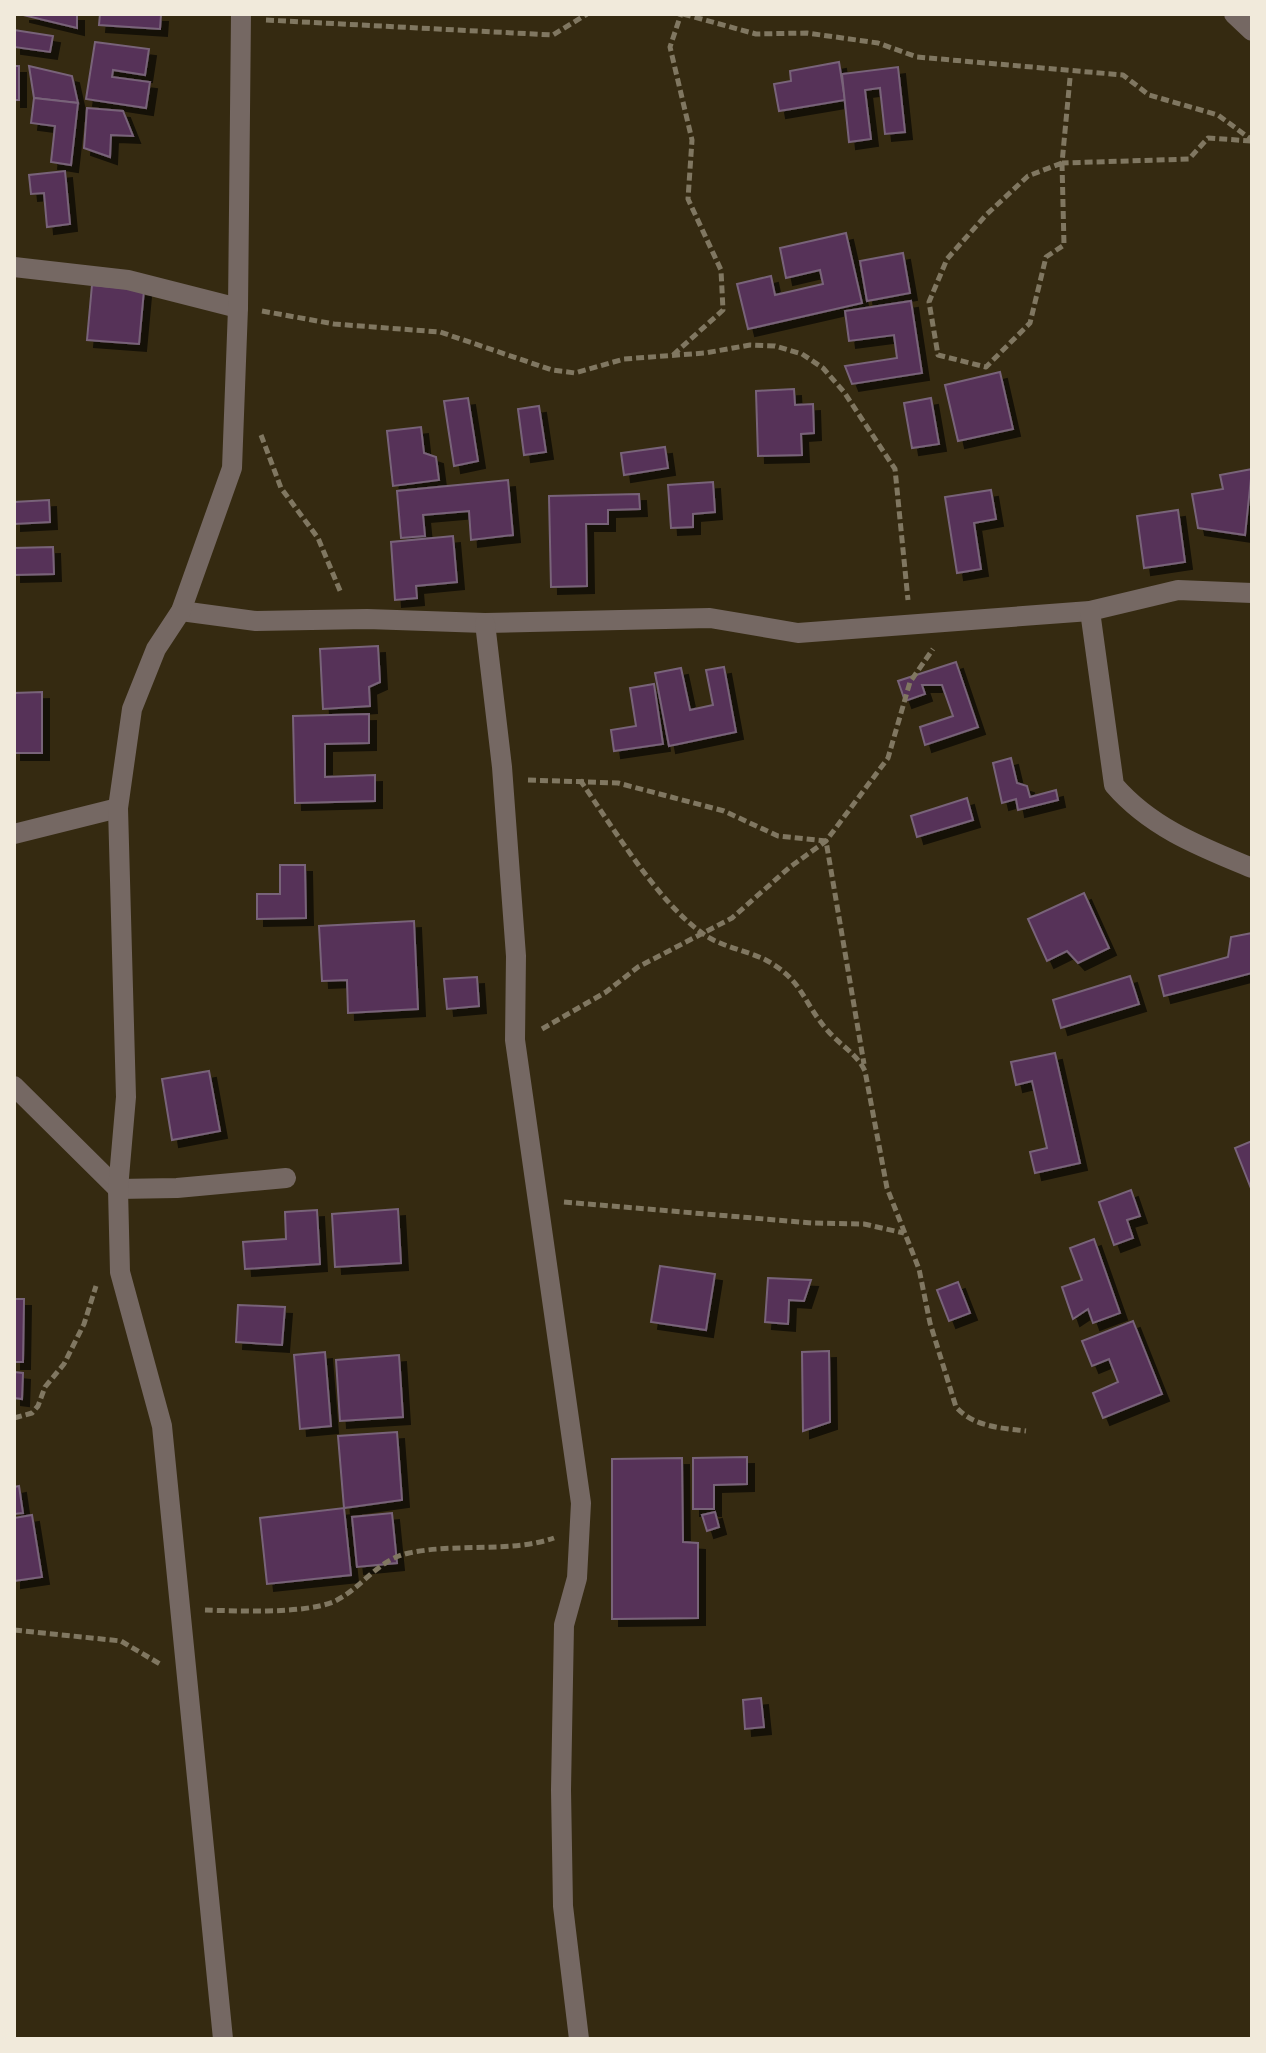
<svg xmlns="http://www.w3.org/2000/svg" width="1266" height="2053" font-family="'DM Sans',sans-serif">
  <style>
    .building { fill: #573059; stroke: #786379; stroke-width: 2; filter: url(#shadow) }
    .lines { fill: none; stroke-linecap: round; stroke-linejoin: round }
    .path { stroke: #807761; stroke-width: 5; stroke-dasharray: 8 4; stroke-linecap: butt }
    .minor { stroke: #756863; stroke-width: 20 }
    .tertiary { stroke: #756863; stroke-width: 20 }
  </style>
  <defs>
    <filter id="shadow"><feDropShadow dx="7" dy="7" stdDeviation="0" flood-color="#0009"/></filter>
  </defs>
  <rect width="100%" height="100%" fill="#352a11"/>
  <g class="building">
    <path d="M77,14V28L23,15V14Z"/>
    <path d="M100,14L161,15L160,29L99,25Z"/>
    <path d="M14,30L53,36L50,52L14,47Z"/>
    <path d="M95,42L149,49L145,75L113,70L112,77L150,82L146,108L86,99Z"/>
    <path d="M839,62L845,100L779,111L774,84L791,81L790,71Z"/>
    <rect x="14" y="66" width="5" height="34"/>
    <path d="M29,66L72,76L78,103L34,98Z"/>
    <path d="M898,67L905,132L885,134L880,88L865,90L871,139L849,142L842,74Z"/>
    <path d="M34,98L78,103L71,165L51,162L55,126L31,123Z"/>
    <path d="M87,108L123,111L133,136L111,135L110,157L84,148Z"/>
    <path d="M65,171L70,224L47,227L44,193L31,194L29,175Z"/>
    <path d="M846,233L862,303L748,329L737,284L771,276L775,295L823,284L820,270L786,278L780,248Z"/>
    <path d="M903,253L910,293L867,301L860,261Z"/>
    <path d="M92,285L144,290L139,344L87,340Z"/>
    <path d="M911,301L922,373L852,384L845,366L897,358L894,335L849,341L845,311Z"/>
    <path d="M1000,372L1013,429L958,441L945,385Z"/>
    <path d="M794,389L795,405L813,404L814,433L801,434L802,455L758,456L756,391Z"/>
    <path d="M468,398L478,461L454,466L444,401Z"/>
    <path d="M931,398L939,444L912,448L904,403Z"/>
    <path d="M539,406L546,452L524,455L518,409Z"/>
    <path d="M421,427L424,453L436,457L439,480L393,486L387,431Z"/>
    <path d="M665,447L668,468L624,475L621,453Z"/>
    <path d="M1252,469L1245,535L1198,528L1192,494L1223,489L1220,475Z"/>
    <path d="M508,480L513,535L471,540L469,511L423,515L425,536L401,538L397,491Z"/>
    <path d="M713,482L715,512L693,514V527L671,528L668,485Z"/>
    <path d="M991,490L996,519L974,523L981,569L957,573L945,497Z"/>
    <path d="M639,494L640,509L608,510V524H586L587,586L551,587L549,496Z"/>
    <path d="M49,500L50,522L14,524V502Z"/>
    <path d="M1178,510L1185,562L1144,568L1137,516Z"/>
    <path d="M453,536L457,582L416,586L417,598L395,600L391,542Z"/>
    <path d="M53,547L54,574L14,575V548Z"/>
    <path d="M378,646L380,682L369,687L370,706L323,709L320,649Z"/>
    <path d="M956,662L978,727L925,745L920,727L953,716L942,685H922L925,694L905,701L898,681Z"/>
    <path d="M724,667L736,732L669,746L655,673L681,668L690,710L713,705L706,670Z"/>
    <path d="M654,684L663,744L614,751L611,730L636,726L630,688Z"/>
    <path d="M42,692V753H14V693Z"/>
    <path d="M369,714V743L325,744V777L375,775V801L295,803L293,716Z"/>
    <path d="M1011,758L1017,783L1027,786L1030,797L1056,790L1058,800L1018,810L1016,799L1002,803L993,763Z"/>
    <path d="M967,798L973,820L917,837L911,816Z"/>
    <path d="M280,865H305L306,918L257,919V894H280Z"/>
    <path d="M1084,893L1109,948L1078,963L1067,951L1047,961L1028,919Z"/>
    <path d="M414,921L418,1009L348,1013L347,980L322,981L319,926Z"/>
    <path d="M1252,933V973L1164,996L1159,976L1228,957L1231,937Z"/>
    <path d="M1130,976L1139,1004L1061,1028L1053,1000Z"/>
    <path d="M477,977L479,1006L447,1009L444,979Z"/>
    <path d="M1055,1053L1080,1163L1035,1173L1030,1152L1047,1148L1032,1081L1016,1085L1011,1062Z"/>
    <path d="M209,1071L220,1131L172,1140L162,1079Z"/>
    <path d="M1252,1141V1191L1235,1148Z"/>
    <path d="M1131,1190L1140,1216L1127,1220L1133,1238L1114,1245L1099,1202Z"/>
    <path d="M398,1209L401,1263L335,1267L332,1214Z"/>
    <path d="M317,1210L320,1264L245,1269L243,1242L286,1239L285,1212Z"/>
    <path d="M1094,1239L1120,1313L1093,1323L1088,1309L1073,1319L1062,1287L1082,1280L1070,1248Z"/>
    <path d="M660,1266L715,1274L706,1330L651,1322Z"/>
    <path d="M768,1278L811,1280L804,1301L789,1300L788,1324L765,1322Z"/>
    <path d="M958,1282L970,1313L949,1321L937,1290Z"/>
    <path d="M14,1299H24L23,1362H14Z"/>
    <path d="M238,1305L285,1307L282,1345L236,1342Z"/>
    <path d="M1133,1321L1162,1394L1103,1418L1093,1393L1118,1382L1109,1359L1092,1366L1082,1341Z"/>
    <path d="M829,1351L830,1422L803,1431L802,1352Z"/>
    <path d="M325,1352L331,1426L300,1429L294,1355Z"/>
    <path d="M399,1355L403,1417L340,1421L336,1360Z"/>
    <path d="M14,1372L23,1373L22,1399L14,1398Z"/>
    <path d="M397,1432L402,1500L344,1508L338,1436Z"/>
    <path d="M747,1457V1484L714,1485V1509H693V1458Z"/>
    <path d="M682,1458L683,1542L698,1543V1618L612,1619V1459Z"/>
    <path d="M19,1486L23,1513L14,1514V1487Z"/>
    <path d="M344,1508L351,1575L267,1584L260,1518Z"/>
    <path d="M715,1512L719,1527L707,1531L702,1515Z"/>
    <path d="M392,1513L397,1563L357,1567L352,1517Z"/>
    <path d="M32,1515L42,1577L14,1581V1518Z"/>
    <path d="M761,1698L764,1727L745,1729L743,1700Z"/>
  </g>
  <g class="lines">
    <g class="path">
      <path d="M683,14L756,34L807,33L878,43L917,57L1123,75L1149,95L1218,115L1252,140"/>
      <path d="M266,20L553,35L587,14"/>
      <path d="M1070,78L1062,163L1189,159L1208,138L1251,141"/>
      <path d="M1062,163L1064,245L1046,257L1030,323L986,367L938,355L929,302L947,259L986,215L1028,176Z"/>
      <path d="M262,311L334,324L440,332L552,370L575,373L624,359L705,353L750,345L775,346L802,354L823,368L844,392L895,469L908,600"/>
      <path d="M673,355L723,310L721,270L688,199L692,140L670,47L681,14"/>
      <path d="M261,435L281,488L318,538L341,593"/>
      <path d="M528,780L618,783L724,811L778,836L826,841L864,1064"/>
      <path d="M580,780C612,826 657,901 702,933C719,946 744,950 764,959C804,980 802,1002 828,1031C840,1045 857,1054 865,1071L887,1188L919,1269L930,1323L956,1407C974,1427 1001,1428 1026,1431"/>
      <path d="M542,1029L606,992L638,967L732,918L790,867L826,841L888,758L910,682L933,649"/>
      <path d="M564,1202L812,1223L864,1224L904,1233"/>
      <path d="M14,1418L32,1413L38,1406L45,1387L64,1364L84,1324L96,1286"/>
      <path d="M205,1610C238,1611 303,1614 333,1602C362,1589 376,1560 409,1553C455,1543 511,1553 554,1538"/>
      <path d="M14,1630L121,1641L160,1664"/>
    </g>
    <g class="minor">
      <path d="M14,267L128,280L238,308"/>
      <path d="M181,611L256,621L367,619L485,623L710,618L798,633L1090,611L1178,590L1252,593"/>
      <path d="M1090,611L1114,785C1151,828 1201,847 1252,868"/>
      <path d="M485,623L502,767L516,956L515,1040L581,1503L577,1578L564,1625L561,1790L563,1906L579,2039"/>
      <path d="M14,834L118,808"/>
      <path d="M14,1086L118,1189L177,1188L286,1178"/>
      <path d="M223,2039L162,1426L120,1272L118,1189L126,1097L118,808L132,709L156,649L181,611L232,468L238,308L241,14"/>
    </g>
    <path class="tertiary" d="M1234,14L1252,31"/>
  </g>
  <rect width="1266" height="2053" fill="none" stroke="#f1eadb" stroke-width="32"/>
</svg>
